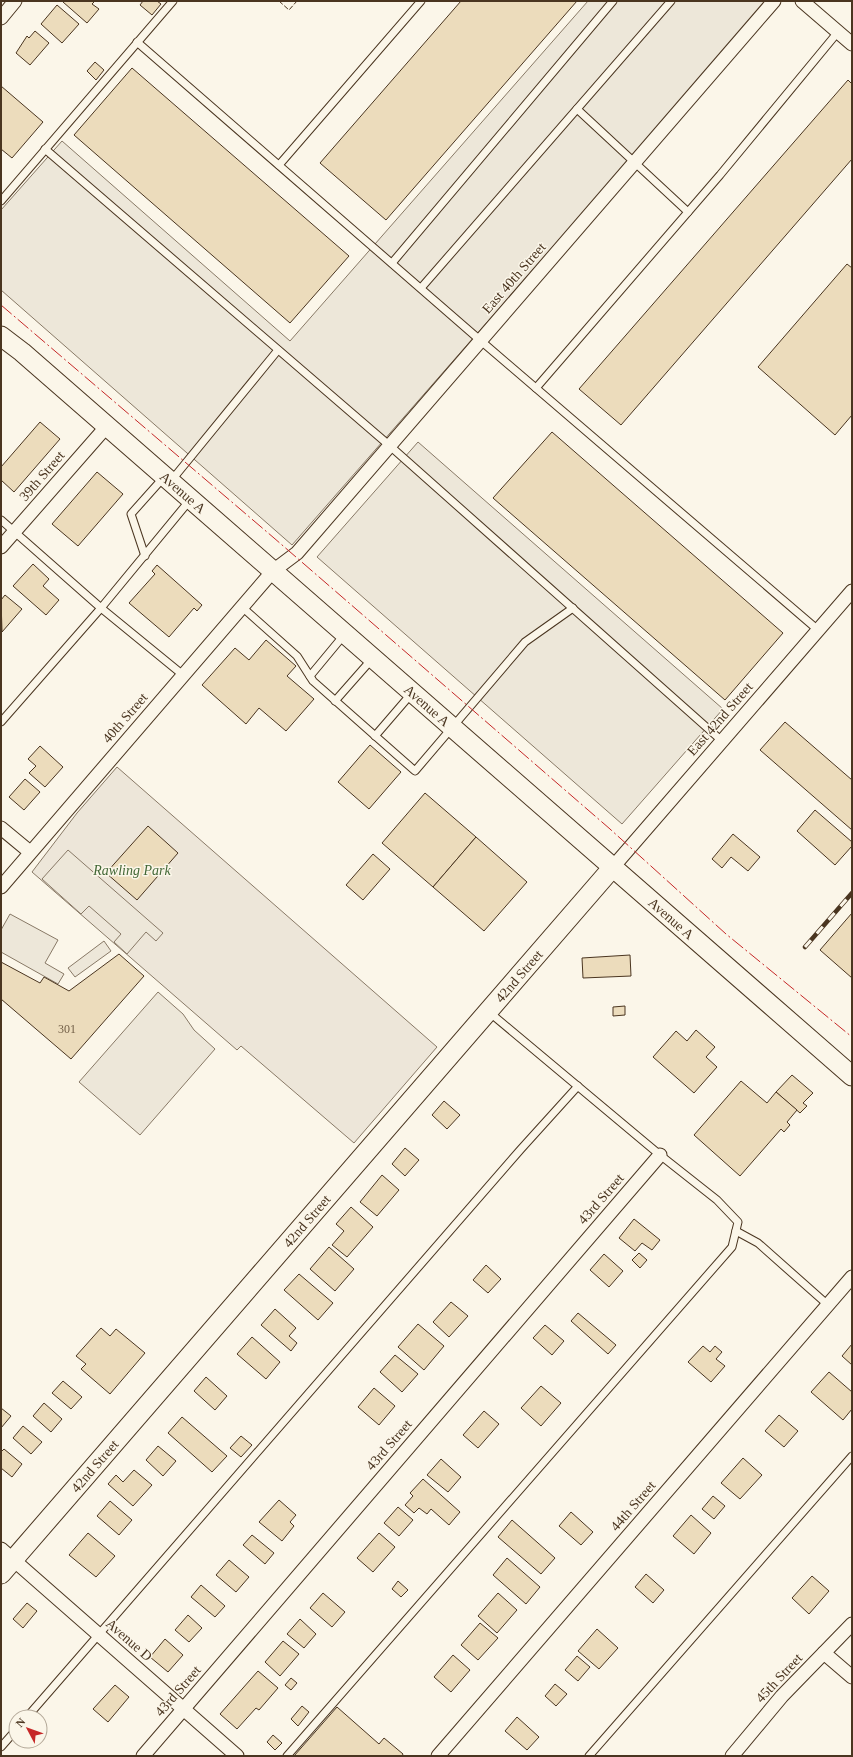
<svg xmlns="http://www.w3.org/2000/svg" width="853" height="1757" font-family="Georgia,serif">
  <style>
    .green { fill: #ede6d9; stroke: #887966 }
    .parking { fill: #ede7d9; stroke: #887966 }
    .building { fill: #ecdcbc; stroke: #4a3520 }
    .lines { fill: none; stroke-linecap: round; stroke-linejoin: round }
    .lane-casing { stroke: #4a3520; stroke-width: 9 }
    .street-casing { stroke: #4a3520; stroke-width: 15 }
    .secondary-casing { stroke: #4a3520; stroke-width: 21 }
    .lane { stroke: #fbf6e9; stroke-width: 7 }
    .street { stroke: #fbf6e9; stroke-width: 13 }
    .secondary { stroke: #fbf6e9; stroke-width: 19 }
    .rail-casing { stroke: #4a3520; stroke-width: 4.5 }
    .rail { stroke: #fbf6e9; stroke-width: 3; stroke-dasharray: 9; stroke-linecap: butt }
    .fence { stroke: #4a3520; stroke-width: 1; stroke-dasharray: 5 2; stroke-linecap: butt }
    .power { stroke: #c62828; stroke-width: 1; stroke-dasharray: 14 3 2 3; stroke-linecap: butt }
    .labels { text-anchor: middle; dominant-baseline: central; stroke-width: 3; stroke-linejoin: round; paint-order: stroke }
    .number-label { font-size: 12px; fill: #725f47 }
    .street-label { font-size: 14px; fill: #4a3520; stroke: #fbf6e9 }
    .park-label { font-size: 14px; font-style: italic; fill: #436837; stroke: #fbf6e9 }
  </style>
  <rect width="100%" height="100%" fill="#fbf6e9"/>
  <path class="green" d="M117,767L437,1047L354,1143L241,1046L237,1050L32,872L77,813Z"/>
  <g class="parking">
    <path d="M588,1H768L292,545L1,290V210L62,141L290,341Z"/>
    <path d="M418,442L723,709L622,824L317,557Z"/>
    <path d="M68,850L163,933L156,941L146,932L127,954L114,942L121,934L89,906L81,914L42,879Z"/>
    <path d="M10,914L58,940L45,963L64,974L58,984L1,952V930Z"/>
    <path d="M104,941L111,951L75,977L68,968Z"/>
    <path d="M158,992L183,1014L194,1030L215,1049L140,1135L79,1082Z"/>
  </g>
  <g class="building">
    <path d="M64,1H95L92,4L99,9L87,23L63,2Z"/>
    <path d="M143,1H157L161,4L152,15L140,5Z"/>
    <path d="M461,1H577L386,220L320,163Z"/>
    <path d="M57,5L79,24L62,43L41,24Z"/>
    <path d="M35,31L49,43L30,65L16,53L27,36L29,38Z"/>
    <path d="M95,62L104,70L96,80L87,71Z"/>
    <path d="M132,68L349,256L290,323L74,135Z"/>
    <path d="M848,80L852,84V159L621,425L579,389Z"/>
    <path d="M1,86L43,122L12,158L1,149Z"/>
    <path d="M847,264L852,268V415L835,435L758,367Z"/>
    <path d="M40,422L60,439L14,492L1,480V467Z"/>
    <path d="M552,432L783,633L725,700L493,498Z"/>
    <path d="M97,472L123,494L78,546L52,524Z"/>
    <path d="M33,564L49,579L43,586L59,600L46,615L13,586Z"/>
    <path d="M157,565L202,605L197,611L194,608L169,637L129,603L155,574L152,571Z"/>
    <path d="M5,595L22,609L2,632L1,600Z"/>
    <path d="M266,640L296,666L287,676L314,699L286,731L259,708L246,724L202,685L235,648L249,660Z"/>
    <path d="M785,722L852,780V830L760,750Z"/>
    <path d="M370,745L401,772L369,809L338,782Z"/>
    <path d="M40,746L63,767L45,787L29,773L36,766L28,759Z"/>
    <path d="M25,779L40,792L24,810L9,797Z"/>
    <path d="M425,793L476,837L433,887L382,843Z"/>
    <path d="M815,810L852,842V846L835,865L797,831Z"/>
    <path d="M148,826L178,853L137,900L106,873Z"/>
    <path d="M733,834L760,857L748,871L731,857L722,868L712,859Z"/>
    <path d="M476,837L527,882L484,931L433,887Z"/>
    <path d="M373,854L390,869L363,900L346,885Z"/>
    <path d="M852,913V978L820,950Z"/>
    <path d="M119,954L144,976L71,1059L1,999V962L40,983L44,977L69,991Z"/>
    <path d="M630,955L631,976L583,978L582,958Z"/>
    <path d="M625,1006V1015L613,1016V1007Z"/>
    <path d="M696,1030L715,1047L706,1057L717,1067L694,1093L653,1057L676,1031L687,1041Z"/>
    <path d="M792,1075L813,1093L803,1103L807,1106L800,1113L776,1092Z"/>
    <path d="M741,1081L767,1103L776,1092L797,1110L787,1122L790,1125L784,1132L781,1129L740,1176L694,1135Z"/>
    <path d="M444,1101L460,1115L447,1129L432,1115Z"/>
    <path d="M405,1148L419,1160L405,1176L392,1164Z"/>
    <path d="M382,1175L399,1190L377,1216L360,1202Z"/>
    <path d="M351,1207L373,1227L347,1257L332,1245L344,1231L336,1224Z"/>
    <path d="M634,1219L660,1240L652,1250L642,1243L635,1251L619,1238Z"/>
    <path d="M329,1247L354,1269L335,1291L310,1269Z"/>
    <path d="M639,1253L647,1260L640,1268L632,1260Z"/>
    <path d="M604,1254L623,1271L609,1287L590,1270Z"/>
    <path d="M486,1265L501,1279L488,1293L473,1280Z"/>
    <path d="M299,1274L333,1303L318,1320L284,1290Z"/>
    <path d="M451,1302L468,1316L449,1337L433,1322Z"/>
    <path d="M275,1309L296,1328L289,1336L297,1343L291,1351L261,1325Z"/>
    <path d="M578,1313L616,1345L608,1354L571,1321Z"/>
    <path d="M418,1324L444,1346L424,1370L398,1347Z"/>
    <path d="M545,1325L564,1341L552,1355L533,1338Z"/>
    <path d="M101,1328L110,1336L116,1329L145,1353L110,1394L81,1369L86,1364L76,1356Z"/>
    <path d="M252,1337L280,1362L266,1379L237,1354Z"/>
    <path d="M852,1344V1365L842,1356Z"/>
    <path d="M703,1346L710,1352L715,1346L722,1352L716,1359L725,1366L711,1382L688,1362Z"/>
    <path d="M395,1355L418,1374L402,1392L380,1372Z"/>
    <path d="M829,1372L852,1392V1409L843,1420L811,1392Z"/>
    <path d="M206,1377L227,1396L215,1410L194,1391Z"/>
    <path d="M63,1381L82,1397L71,1409L52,1393Z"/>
    <path d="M541,1386L561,1403L541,1426L521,1408Z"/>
    <path d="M374,1388L395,1406L379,1425L358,1407Z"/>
    <path d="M44,1403L62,1419L51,1432L33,1416Z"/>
    <path d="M1,1408L11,1416L1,1428Z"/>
    <path d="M484,1411L499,1424L478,1448L463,1435Z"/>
    <path d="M779,1415L798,1431L784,1447L765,1431Z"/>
    <path d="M182,1417L227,1456L212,1472L168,1433Z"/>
    <path d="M23,1426L42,1442L31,1454L13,1438Z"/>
    <path d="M241,1436L252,1445L241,1457L230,1448Z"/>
    <path d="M158,1446L176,1461L163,1476L146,1460Z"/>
    <path d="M4,1449L22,1464L12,1477L1,1468V1452Z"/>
    <path d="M743,1458L762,1475L740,1499L721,1483Z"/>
    <path d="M441,1459L461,1477L448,1492L427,1475Z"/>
    <path d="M134,1470L152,1485L133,1506L108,1484L116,1475L123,1482Z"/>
    <path d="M423,1479L460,1512L449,1525L431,1509L427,1514L419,1508L414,1513L405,1505L413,1496L410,1493Z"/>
    <path d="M713,1496L725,1506L714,1519L702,1509Z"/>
    <path d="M279,1500L296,1515L290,1522L294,1526L282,1541L259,1522Z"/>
    <path d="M110,1501L132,1520L119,1535L97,1516Z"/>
    <path d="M398,1507L413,1520L399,1536L384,1523Z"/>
    <path d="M571,1512L593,1532L581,1545L559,1526Z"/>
    <path d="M691,1515L711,1533L694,1554L673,1536Z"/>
    <path d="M512,1520L555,1558L541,1574L498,1537Z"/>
    <path d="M88,1533L115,1556L96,1577L69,1555Z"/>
    <path d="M379,1533L395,1547L373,1572L357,1558Z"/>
    <path d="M252,1535L274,1553L265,1564L243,1545Z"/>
    <path d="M507,1558L540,1587L526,1604L493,1575Z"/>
    <path d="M229,1560L249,1577L236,1592L216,1575Z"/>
    <path d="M646,1574L664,1590L653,1603L635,1587Z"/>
    <path d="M812,1576L829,1591L809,1614L792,1598Z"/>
    <path d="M398,1581L408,1590L401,1597L392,1589Z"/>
    <path d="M201,1585L225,1606L215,1617L191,1597Z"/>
    <path d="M323,1593L345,1612L332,1627L310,1608Z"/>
    <path d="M498,1593L517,1610L497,1633L478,1616Z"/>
    <path d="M27,1603L37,1611L23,1628L13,1619Z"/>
    <path d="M188,1615L202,1628L189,1642L175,1630Z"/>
    <path d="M300,1619L316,1634L304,1648L287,1634Z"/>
    <path d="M480,1623L498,1638L478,1660L461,1645Z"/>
    <path d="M597,1629L618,1648L599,1669L578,1651Z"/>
    <path d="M165,1639L183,1655L168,1672L150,1657Z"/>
    <path d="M283,1641L299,1654L280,1676L265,1662Z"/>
    <path d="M453,1655L470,1670L451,1692L434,1677Z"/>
    <path d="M577,1656L590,1667L578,1681L565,1670Z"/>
    <path d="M258,1671L278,1688L259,1710L256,1708L237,1729L220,1714Z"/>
    <path d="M291,1678L297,1683L291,1690L285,1685Z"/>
    <path d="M555,1684L567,1694L556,1706L545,1696Z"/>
    <path d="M115,1685L129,1697L108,1722L93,1709Z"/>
    <path d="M302,1706L309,1712L298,1726L291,1719Z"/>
    <path d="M337,1707L379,1744L384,1738L403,1754L402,1756H294Z"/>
    <path d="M517,1717L539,1737L527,1750L505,1731Z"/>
    <path d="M273,1735L282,1743L275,1750L267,1742Z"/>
  </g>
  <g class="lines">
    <g class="lane-casing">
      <g id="lane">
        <path d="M137,42L481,341L818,630"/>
        <path d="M577,109L688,212"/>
        <path d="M45,149L390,446L722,741"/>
        <path d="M279,165L421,1"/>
        <path d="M1,201L173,1"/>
        <path d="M392,263L613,1"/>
        <path d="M421,288L671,1"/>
        <path d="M536,388L720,175L838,32"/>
        <path d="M171,481L278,350"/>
        <path d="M1,520L101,608L183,675"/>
        <path d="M145,556L131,514L164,477"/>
        <path d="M242,607L297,656L313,681L415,771L525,642L573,608"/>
        <path d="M310,676L344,635"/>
        <path d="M335,701L372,659"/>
        <path d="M1,722L101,608L190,500"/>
        <path d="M375,736L412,693"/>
        <path d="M736,1231L758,1243L828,1305"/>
        <path d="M27,1717L521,1149L578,1086"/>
        <path d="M1,1747L16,1730"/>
        <path d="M287,1756L732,1247L738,1222L717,1200L660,1155L489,1012"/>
        <path d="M589,1756L852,1456"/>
      </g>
    </g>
    <g class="street-casing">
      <g id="street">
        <path d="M802,1L852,44"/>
        <path d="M1,18L15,1"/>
        <path d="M1,547L107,426"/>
        <path d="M1,828L30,852"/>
        <path d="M613,867L852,591"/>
        <path d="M1,887L273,571L297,553L774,1"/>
        <path d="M1,1549L237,1756"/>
        <path d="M824,1653L852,1677"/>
        <path d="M143,1756L660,1155"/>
        <path d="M438,1756L852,1277"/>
        <path d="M732,1756L782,1696L852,1624"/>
      </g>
    </g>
    <g class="secondary-casing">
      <g id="secondary">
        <path id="s1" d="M1,336L22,352L852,1076"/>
        <path id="s2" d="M1,1574L613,867"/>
      </g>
    </g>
    <use href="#lane" class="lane"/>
    <use href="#street" class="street"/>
    <use href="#secondary" class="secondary"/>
    <g class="rail-casing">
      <path id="rail" d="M805,947L852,893"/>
    </g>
    <use href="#rail" class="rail"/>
    <path class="fence" d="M279,1L289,10L297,1"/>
    <path class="power" d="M1,305L274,538L610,829L726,934L852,1037"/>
  </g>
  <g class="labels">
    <g class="number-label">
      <text x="67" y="1029">301</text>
    </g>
    <g class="street-label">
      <text transform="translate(514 278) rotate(-49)">East 40th Street</text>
      <text transform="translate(42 476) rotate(-49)">39th Street</text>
      <text stroke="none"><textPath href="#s1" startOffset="240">Avenue A</textPath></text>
      <text stroke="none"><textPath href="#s1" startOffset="564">Avenue A</textPath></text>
      <text transform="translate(125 718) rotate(-49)">40th Street</text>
      <text transform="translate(720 719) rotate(-49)">East 42nd Street</text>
      <text stroke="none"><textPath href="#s1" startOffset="888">Avenue A</textPath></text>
      <text stroke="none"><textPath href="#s2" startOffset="791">42nd Street</textPath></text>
      <text transform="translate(601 1199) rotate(-49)">43rd Street</text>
      <text stroke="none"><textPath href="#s2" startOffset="467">42nd Street</textPath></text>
      <text transform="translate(389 1445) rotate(-49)">43rd Street</text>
      <text stroke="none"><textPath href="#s2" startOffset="143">42nd Street</textPath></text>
      <text transform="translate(633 1506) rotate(-49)">44th Street</text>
      <text transform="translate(129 1640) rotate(41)">Avenue D</text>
      <text transform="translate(779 1678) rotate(-47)">45th Street</text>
      <text transform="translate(178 1691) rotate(-49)">43rd Street</text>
    </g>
    <g class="park-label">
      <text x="132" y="870">Rawling Park</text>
    </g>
  </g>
  <rect width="853" height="1757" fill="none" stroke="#4a3520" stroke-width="4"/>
  <g transform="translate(28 1729) rotate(311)"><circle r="19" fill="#fbf6e9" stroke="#b4a999"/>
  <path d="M0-3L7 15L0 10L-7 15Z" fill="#c62828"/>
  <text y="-6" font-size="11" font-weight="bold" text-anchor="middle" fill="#4a3520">N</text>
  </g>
</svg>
